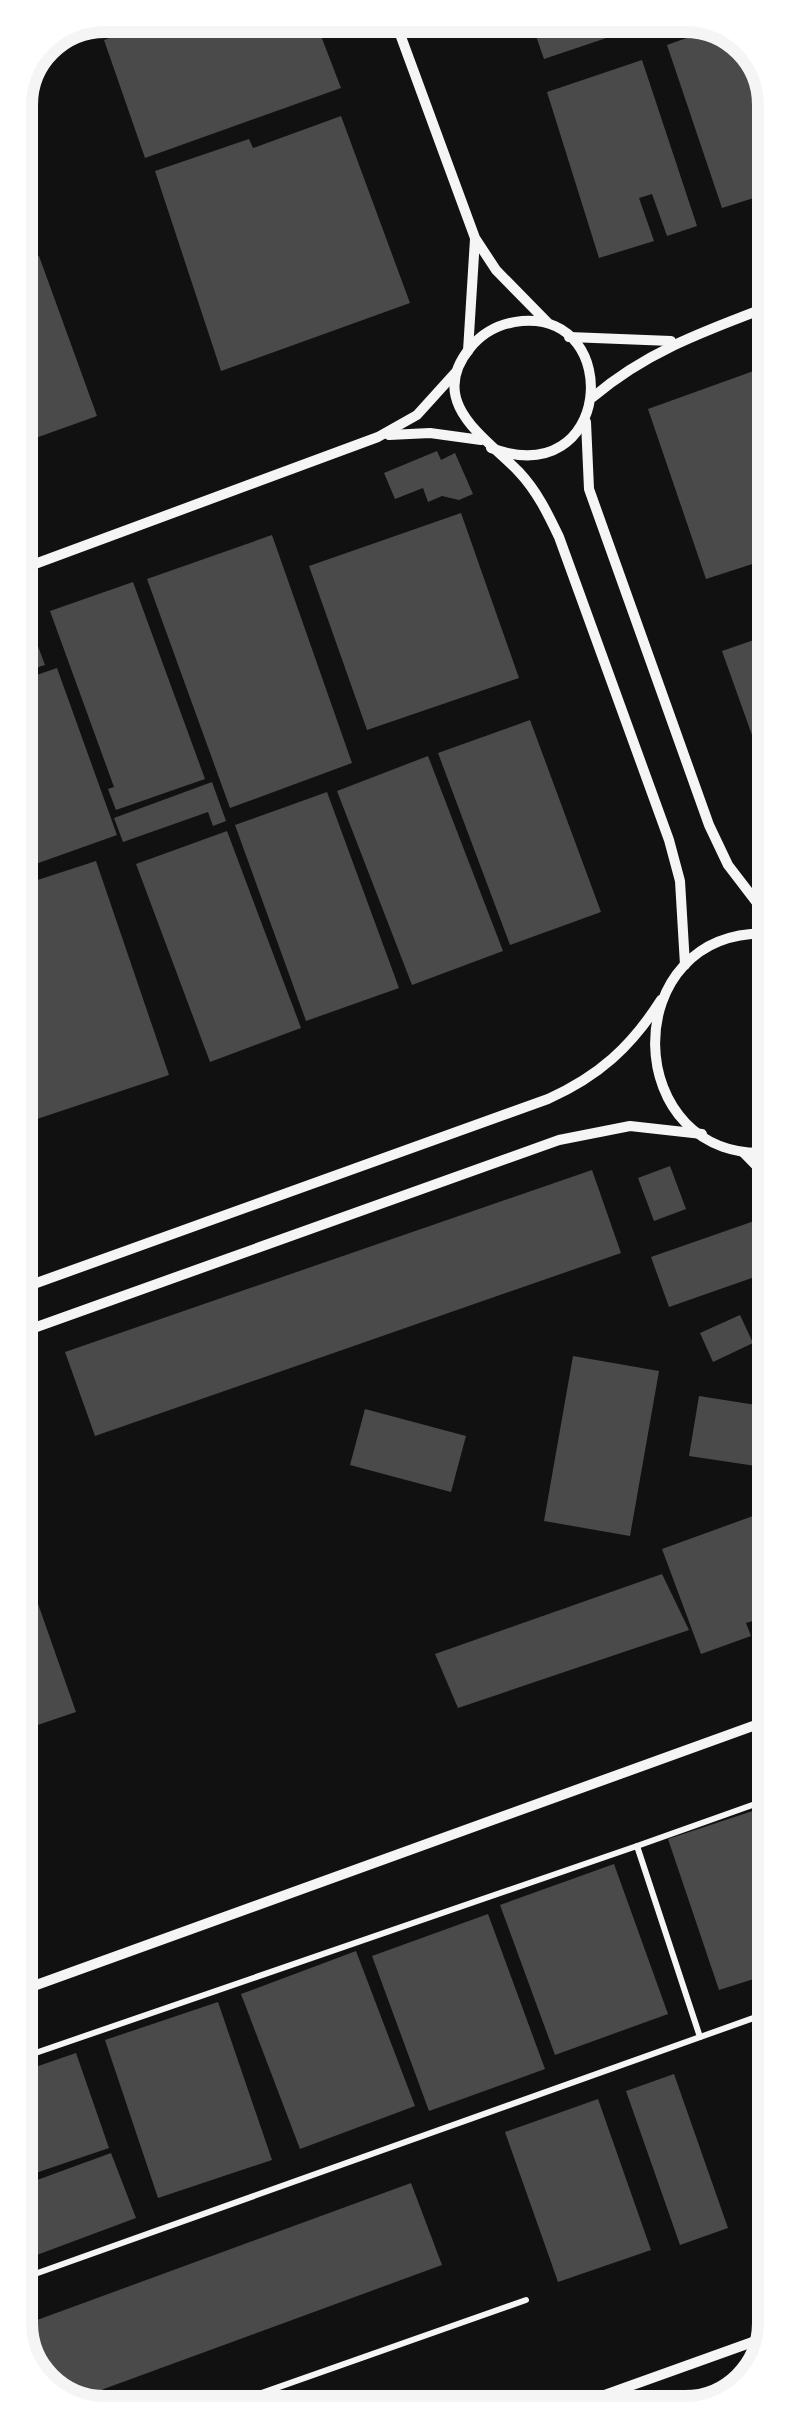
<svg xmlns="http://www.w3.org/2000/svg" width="791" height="2428" font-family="'DejaVu Sans',sans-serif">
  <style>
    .building { fill: #4a4a4a }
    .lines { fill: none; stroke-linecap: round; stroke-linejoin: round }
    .service { stroke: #f5f5f5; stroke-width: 6 }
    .minor { stroke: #f5f5f5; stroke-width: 10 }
    .rim { fill: none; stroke: #f5f5f5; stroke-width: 12 }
  </style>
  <rect width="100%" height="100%" fill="#111"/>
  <g class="building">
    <path d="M173,15H313L341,88L145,158L104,40Z"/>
    <path d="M529,16H641L645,25L544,59Z"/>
    <path d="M720,26L746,38L773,82V192L722,208L667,45Z"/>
    <path d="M642,60L697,226L667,236L652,194L639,198L654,241L599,258L547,92Z"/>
    <path d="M341,116L410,303L221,371L155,171L249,139L253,148Z"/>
    <path d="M39,256L97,416L16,445L15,264Z"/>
    <path d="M773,364L774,557L706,579L648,409Z"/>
    <path d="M437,451L441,460L455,453L473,494L459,500L442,496L428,502L423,488L395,499L384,473Z"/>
    <path d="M461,513L519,678L367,730L309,566Z"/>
    <path d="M272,535L352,763L230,808L147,579Z"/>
    <path d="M133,582L205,779L116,810L108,789L114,787L50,611Z"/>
    <path d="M29,614L35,631L16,638V619Z"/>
    <path d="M774,633V794H773L722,651Z"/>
    <path d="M35,638L45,665L29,670L24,655L18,657L16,644Z"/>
    <path d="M57,668L117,835L16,871V682Z"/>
    <path d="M530,720L601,912L510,945L438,753Z"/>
    <path d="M428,756L503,951L412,985L337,791Z"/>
    <path d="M212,782L226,821L213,826L208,812L123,842L114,818Z"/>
    <path d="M327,792L399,988L306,1021L235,825Z"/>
    <path d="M227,831L301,1028L210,1062L136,864Z"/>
    <path d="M96,861L169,1075L16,1126V887Z"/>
    <path d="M670,1166L686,1209L654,1221L638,1178Z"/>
    <path d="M592,1170L621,1253L95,1436L65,1352Z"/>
    <path d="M757,1220L775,1270L669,1307L651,1257Z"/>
    <path d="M740,1315L753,1343L713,1362L700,1333Z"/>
    <path d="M573,1356L659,1371L630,1536L544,1521Z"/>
    <path d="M699,1396L775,1408V1469L689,1456Z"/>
    <path d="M365,1409L466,1436L451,1492L350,1465Z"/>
    <path d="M775,1508L772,1622L755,1628L753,1621L746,1623L751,1636L701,1654L662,1549Z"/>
    <path d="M17,1544L76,1712L17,1732Z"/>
    <path d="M662,1574L689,1630L458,1708L435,1654Z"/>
    <path d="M765,1807L775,1837L776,1972L719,1990L668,1839Z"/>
    <path d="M614,1864L668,2014L555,2055L500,1905Z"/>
    <path d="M488,1914L545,2069L429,2111L372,1956Z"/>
    <path d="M356,1951L415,2106L300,2149L241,1994Z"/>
    <path d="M218,2002L272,2160L158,2198L105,2040Z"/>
    <path d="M76,2053L109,2148L18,2179V2073Z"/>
    <path d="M674,2074L728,2228L680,2245L626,2091Z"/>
    <path d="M598,2099L651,2250L558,2282L505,2132Z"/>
    <path d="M111,2153L136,2218L18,2262V2187Z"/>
    <path d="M411,2183L442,2265L71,2401L46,2391L18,2346V2327Z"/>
  </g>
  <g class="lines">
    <g class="service">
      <path d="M637,1846L775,1797"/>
      <path d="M18,2059L637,1846L700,2037"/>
      <path d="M18,2280L776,2010"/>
      <path d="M208,2412L526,2300"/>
    </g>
    <g class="minor">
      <path d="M393,15L475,238L496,270L547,322"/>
      <path d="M569,337L671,341"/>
      <path d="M468,351L475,239"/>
      <path d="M593,397C647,351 707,330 773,305"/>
      <path d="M586,422L589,489L709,825L728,865L774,925"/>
      <path d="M389,435L430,433L481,440"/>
      <path d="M491,448C612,493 624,313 522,321C501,323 483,332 470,348C425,403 488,439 519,472C537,491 548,514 559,537L669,840L680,881L685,965"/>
      <path d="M16,571L378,437L417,415L455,373"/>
      <path d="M774,934C612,923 619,1168 774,1152"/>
      <path d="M743,1152L775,1185"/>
      <path d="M17,1290L548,1099C599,1076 631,1047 661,1000"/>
      <path d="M17,1334L559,1140L630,1126L702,1134"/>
      <path d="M17,1992L775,1718"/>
      <path d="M560,2411L772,2335"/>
    </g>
  </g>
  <path d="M0 0H791V2428H0ZM105 32H685A73 73 0 0 1 758 105V2323A73 73 0 0 1 685 2396H105A73 73 0 0 1 32 2323V105A73 73 0 0 1 105 32Z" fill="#fff" fill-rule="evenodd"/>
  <path class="rim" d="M105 32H685A73 73 0 0 1 758 105V2323A73 73 0 0 1 685 2396H105A73 73 0 0 1 32 2323V105A73 73 0 0 1 105 32Z"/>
</svg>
